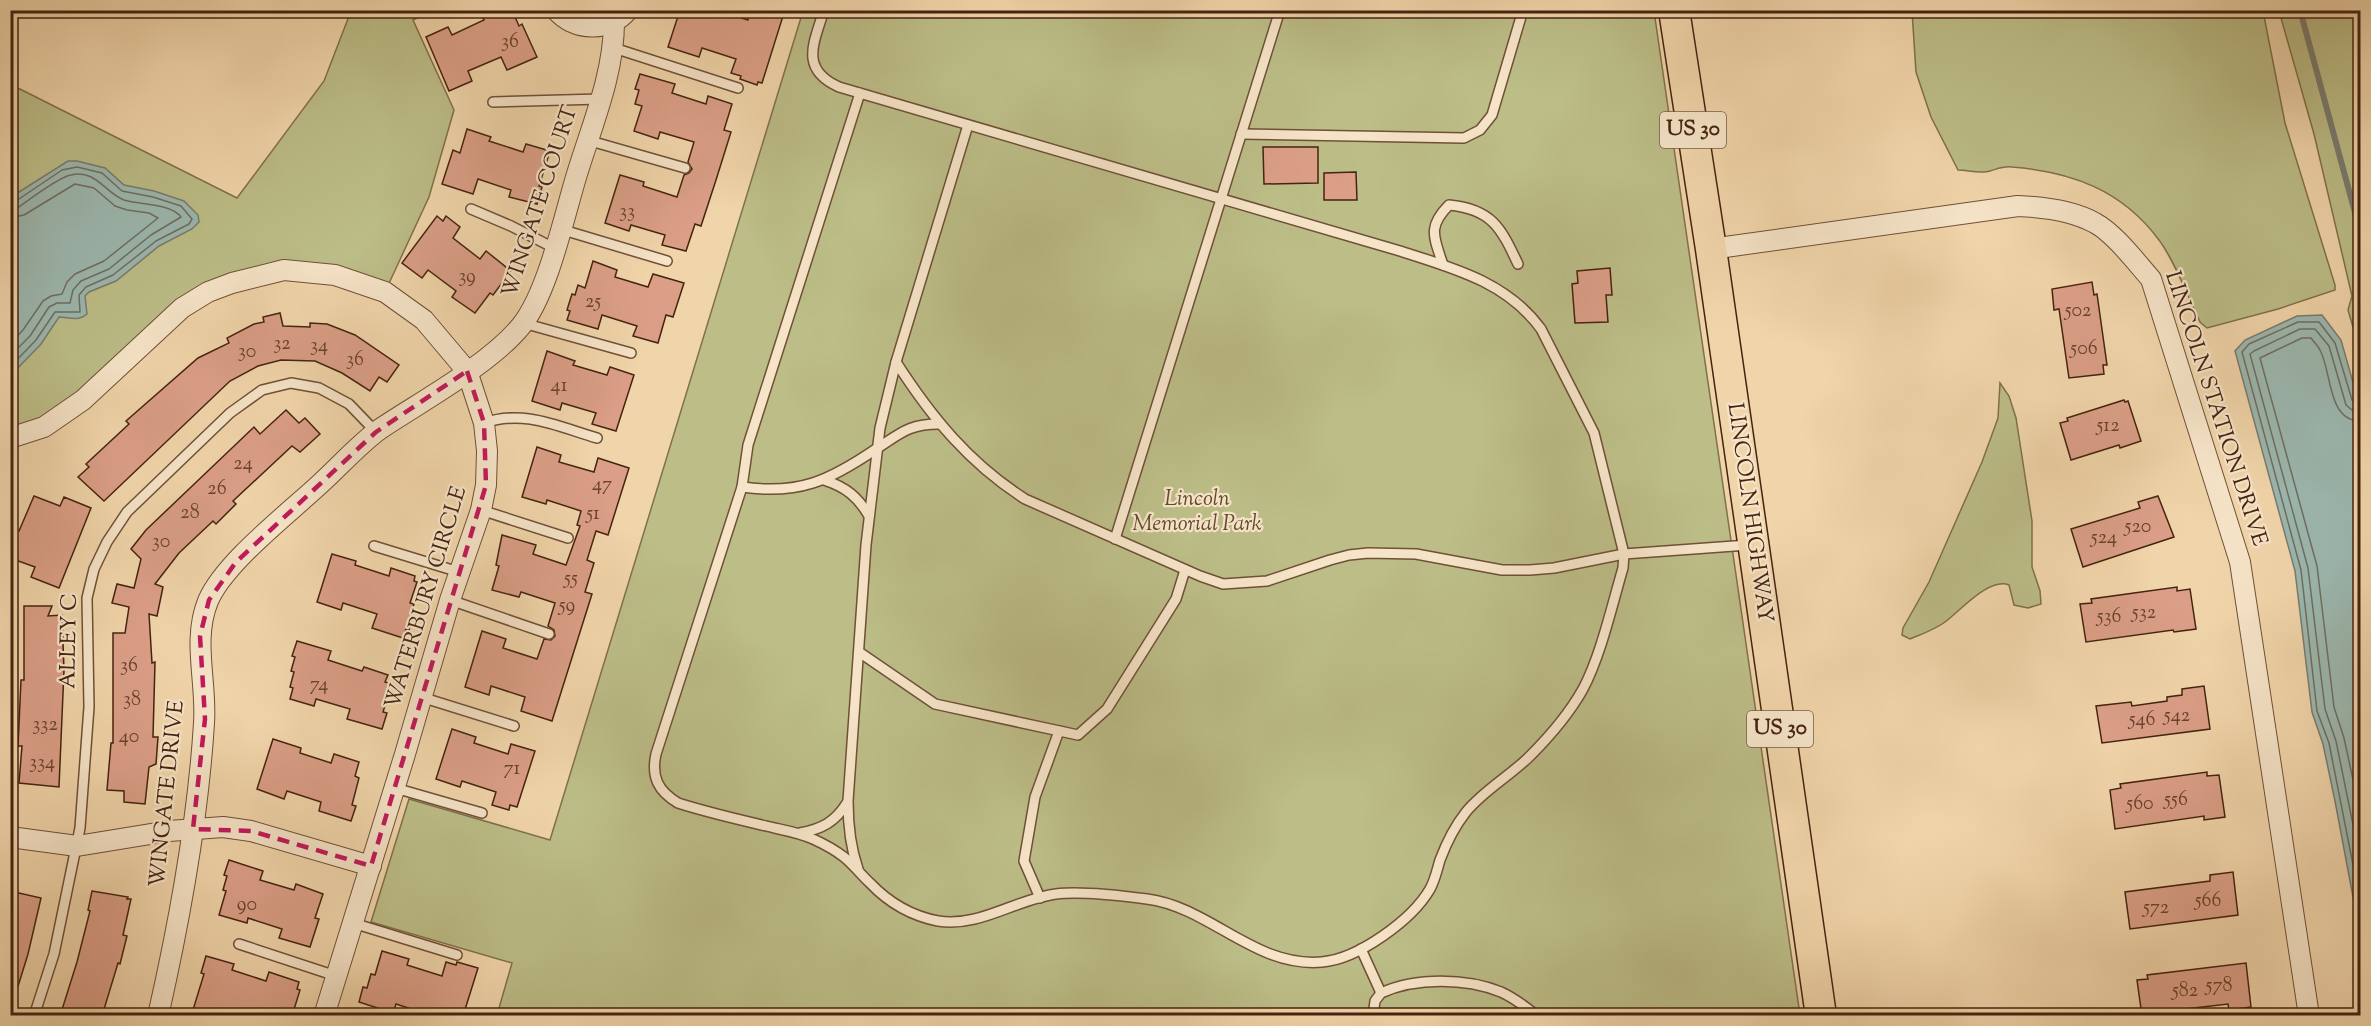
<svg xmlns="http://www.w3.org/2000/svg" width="2371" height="1026" font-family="'Sorts Mill Goudy',serif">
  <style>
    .green { fill: #bcbd87; stroke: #80704c; stroke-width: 1.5 }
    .water { fill: #9cb8b0; stroke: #797c70; stroke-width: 1.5 }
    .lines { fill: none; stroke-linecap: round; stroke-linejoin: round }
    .shore { stroke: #706e60; stroke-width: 1.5 }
    .stream { stroke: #797c70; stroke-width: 6 }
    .building { fill: #db9f87; stroke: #452311; stroke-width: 1.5 }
    .lane-casing { stroke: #705037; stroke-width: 12 }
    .street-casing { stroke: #705037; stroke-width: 22 }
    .primary-casing { stroke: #452311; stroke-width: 33 }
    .lane { stroke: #f6e4c8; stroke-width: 9 }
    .street { stroke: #f6e4c8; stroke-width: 20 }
    .primary { stroke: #f1d5aa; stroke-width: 30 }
    .marked { fill: none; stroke: #c2185b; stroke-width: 4.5; stroke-dasharray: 12 8; stroke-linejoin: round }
    .labels { text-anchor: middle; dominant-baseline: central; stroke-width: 4.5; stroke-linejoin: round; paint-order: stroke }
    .number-label { font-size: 20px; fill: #6a422e }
    .shield { fill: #f6e4c8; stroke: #7a5d48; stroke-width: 1.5 }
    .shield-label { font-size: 21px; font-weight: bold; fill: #452311 }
    .street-label { font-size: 22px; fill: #452311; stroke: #f6e4c8 }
    .park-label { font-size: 22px; font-style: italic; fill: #634a2e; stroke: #f6e4c8 }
  </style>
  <rect width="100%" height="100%" fill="#f1d5aa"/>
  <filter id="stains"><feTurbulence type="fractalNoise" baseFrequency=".00333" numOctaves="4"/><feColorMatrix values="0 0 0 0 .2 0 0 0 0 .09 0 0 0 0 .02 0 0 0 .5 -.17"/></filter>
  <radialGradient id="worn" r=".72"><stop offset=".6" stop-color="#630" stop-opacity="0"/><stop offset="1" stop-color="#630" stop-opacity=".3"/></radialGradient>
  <g class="green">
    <path d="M351,11H431L413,20L454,110L429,197L385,292L284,270L208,292L83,400L11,438L10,84L237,198L324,81Z"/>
    <path d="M803,11H1654L1800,1015H497L512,963L371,922L409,799L550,840Z"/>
    <path d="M1912,11H2263L2285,123L2335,285V290L2278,309L2207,328L2200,322C2188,298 2175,261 2159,240C2122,190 2072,172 2012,167C2003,166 1997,169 1990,171C1981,174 1967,170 1958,170L1931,117L1916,72Z"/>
    <path d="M2279,11H2360V351L2348,310L2352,296L2314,134Z"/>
    <path d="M2000,383L2009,396L2016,418L2032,521V567L2040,591L2041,604L2028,608L2014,605L2009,585C1989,577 1960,611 1945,622C1934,630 1922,634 1910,639L1902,635L1903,628L1929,582L1982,462L1998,418Z"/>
  </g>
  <g class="water">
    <path d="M68,161H77L105,168L124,185L154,191L184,201L198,215L199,222L192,229L159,246L116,281L89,292L85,296L87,314C78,322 69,317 59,317L41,344L11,375V197Z"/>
    <path d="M2322,315L2341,340L2360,407V934L2335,801L2323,744L2312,712L2295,571L2235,351L2245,340L2297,316Z"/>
  </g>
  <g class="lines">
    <g class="shore">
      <path d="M10,201H16L62,170L77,167L102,173L122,191L153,197L181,206L192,219L189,224L156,241L113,275L86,287L79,295L80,312H55L36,340L10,367"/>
      <path d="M10,209L19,207C30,199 59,177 71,175C96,169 105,193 124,200C139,205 171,203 181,217L151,235L109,269L81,281L73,290L70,303H57L49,307L30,336L10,356"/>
      <path d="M10,218L24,215L75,184L94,188L115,206L127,210L149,213L158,218L104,261L75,274L67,282L62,294L51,296L43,301L23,330L10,344"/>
      <path d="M2360,404L2352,400L2335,343L2319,322H2298L2249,344L2242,352L2301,570L2317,711L2329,743L2360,900"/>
      <path d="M2360,412L2352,410L2346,405L2329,346L2315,329H2300L2254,351L2250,354L2308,568L2325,709L2336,741L2360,859"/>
      <path d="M2360,421C2327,420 2332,372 2320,350C2318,346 2314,342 2311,338H2302L2260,358L2317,566L2334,707L2344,738L2360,812"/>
    </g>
    <path class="stream" d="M2300,10L2360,231"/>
  </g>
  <g class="building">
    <path d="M494,10H512L519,26L522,24L537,57L507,70L501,57L468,71L472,81L449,91L426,37L448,27L452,35L484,20L482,16Z"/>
    <path d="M680,10H716L748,20L750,10H766L783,16L762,83L758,82L757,85L740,79L741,76L731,73L736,59L702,48L699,57L668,47Z"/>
    <path d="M640,74L675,84L672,93L706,104L708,96L732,104L724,130L731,132L716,180L701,226L695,224L686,251L662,245L665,235L631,225L629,231L605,223L620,175L644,182L643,186L677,197L684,175L689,173L692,169L688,162L694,142L660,132L658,139L634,131L642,106L635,104L639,90L635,89Z"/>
    <path d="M467,129L491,137L489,141L523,152L526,144L550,151L539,186L542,187L537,204L509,197L511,190L478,179L473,194L442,184L453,150L460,153Z"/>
    <path d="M1263,147H1318V183L1264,184Z"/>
    <path d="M1356,172L1357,200H1324V173Z"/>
    <path d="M437,216L443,221L446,216L460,227L453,238L480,259L486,251L511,271L493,295L490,293L475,313L452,297L456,291L428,270L422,278L402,263Z"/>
    <path d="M593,261L617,270L615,277L648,287L653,274L684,283L673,317L666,315L658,343L633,336L637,326L602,315L598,329L567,320L570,311L567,310L572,294L575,295L578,285L585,288Z"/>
    <path d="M1610,268L1612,295H1606L1608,322L1575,323L1572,284L1578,283L1577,271Z"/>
    <path d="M2092,282L2094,295L2097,294L2107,365H2103L2104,374L2069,378L2059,309L2054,310L2052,289Z"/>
    <path d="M280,313L283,326L310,327V323L327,324L355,335L399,365L387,382L379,377L370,391L342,373L315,361L281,360L258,366L230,381L104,501L78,477L89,467L86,464L129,424L126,421L198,358L229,343L227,338L254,324L264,322L263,317Z"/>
    <path d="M547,351L575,361L573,365L607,375L610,367L634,375L616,431L592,424L596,413L562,403L560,410L532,401Z"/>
    <path d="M2124,400L2125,402L2128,401L2141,441L2120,448L2119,445L2071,460L2060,423L2068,421L2067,418Z"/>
    <path d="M286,410L299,423L305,418L320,434L300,452L292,446L233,501L236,504L216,524L213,521L179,553L155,584L163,587L157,616L149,614L152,663L155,662L153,737H158L156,764L149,767L145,804L124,802V791L107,790L111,743H113V633H125L129,607L112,603L117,584L134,588L141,559L131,549L146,530L254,427L260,434Z"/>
    <path d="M537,447L561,455L559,462L594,472L598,458L629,468L608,535L596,531L587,560L594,563L585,592L592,594L552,721L521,711L525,697L491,686L489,695L465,687L482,631L506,639L503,648L537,659L544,639L551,640L555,636L554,630L548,626L555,603L521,592L519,597L492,590L499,566L496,565L502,535L536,545L533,554L566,565L580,526L577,525L581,511L547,500L546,504L522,497Z"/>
    <path d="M34,496L60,506L64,497L91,508L59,588L31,577L35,567L10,558V542L15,531H19Z"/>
    <path d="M2158,496L2174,537L2083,567L2071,529L2140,508L2138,502Z"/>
    <path d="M332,554L356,561L355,565L389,576L391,568L415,576L414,581L417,582L410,603L414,604L411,612L414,613L409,630L406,629L403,638L372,628L377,614L343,603L341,610L317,602Z"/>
    <path d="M2177,587V591L2190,589L2196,629L2174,632L2173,630L2086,642L2080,604L2092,603L2091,599Z"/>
    <path d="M24,606H52L48,616L62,615L64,670L59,787L19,783L22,746H18L21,680H24Z"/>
    <path d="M297,641L331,651L328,660L362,671L364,667L388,675L385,682L389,683L384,698L387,699L383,712L387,713L382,729L347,719L350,709L316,699L314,706L290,699L293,688L290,687L294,672L291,671L295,657L292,656Z"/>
    <path d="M2204,686L2210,729L2102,743L2096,706L2131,702L2132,706L2167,701V697L2182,695V689Z"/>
    <path d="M452,729L476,737L474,743L508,754L511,744L535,751L517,807L510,805L509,810L492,805L496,792L462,781L460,787L436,779Z"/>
    <path d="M273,739L301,748L300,753L331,763L334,754L359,762L355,776L359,778L352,805L356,806L351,821L319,811L321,802L287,791L284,799L257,789Z"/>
    <path d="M2207,772V776L2219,775L2225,817L2204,820V816L2115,829L2110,790L2121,788L2120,784Z"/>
    <path d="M229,860L263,871L260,880L294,890L296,884L323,894L315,918L319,919L310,947L279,938L282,929L248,918L247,923L219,915L226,891L223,890L227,876L224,875Z"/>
    <path d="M2233,872L2238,915L2130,929L2125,892L2210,881V875Z"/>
    <path d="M10,891L41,898L28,954L15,996H10Z"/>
    <path d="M92,891L128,897L127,899H131L123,935L127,936L120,964L118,963L102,1016H60L77,962L90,911L88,910Z"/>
    <path d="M382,951L409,959L407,965L442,976L446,962L456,965L457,962L478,968L463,1016H433L396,1004L393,1013L359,1002L363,987L367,988L371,974L375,975Z"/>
    <path d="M206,956L234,964L232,970L266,981L269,972L299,982L297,989L300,990L292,1016H242L220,1009L218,1016H212L193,1010L204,974L201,973Z"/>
    <path d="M2246,963L2251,1007L2229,1010L2228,1004L2160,1012V1016H2142L2137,980L2148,979L2147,975Z"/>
  </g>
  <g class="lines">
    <g class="lane-casing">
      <g id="lane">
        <path d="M824,10C814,43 799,69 839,87L1400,251C1453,268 1507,282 1541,329L1594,433L1624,554L1623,568C1612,605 1601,655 1583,689C1569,714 1550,736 1530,756C1510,776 1484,790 1466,812C1455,826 1446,844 1440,860C1437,870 1435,880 1430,889C1412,920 1358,959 1322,962C1255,968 1210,907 1147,899C1124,896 1078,891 1056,894C1016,899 979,928 938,921C912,916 889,903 870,883C861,875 854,865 844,857C835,850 824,844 813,839C798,832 782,830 766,826C736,819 706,812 678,803C658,791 651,777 656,754L742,487L748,445L860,93"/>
        <path d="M614,48L738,88"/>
        <path d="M493,102L600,99"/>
        <path d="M1241,134L1464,138L1480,130L1492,115L1523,10"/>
        <path d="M587,140L685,168"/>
        <path d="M471,209L511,226L554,248"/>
        <path d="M560,229L667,261"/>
        <path d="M1443,265C1434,237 1427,227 1449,205C1492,209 1501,228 1518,264"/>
        <path d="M523,323L631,353"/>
        <path d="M896,362C932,418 969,463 1025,499L1200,576L1223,584L1267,581L1330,560L1349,555L1368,553L1416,554L1502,570H1530L1554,568L1624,554L1748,545"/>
        <path d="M484,423C524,409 559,427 597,438"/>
        <path d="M824,480C846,487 858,497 869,516"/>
        <path d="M742,487C799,495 829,481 876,449C900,434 908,424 939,424"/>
        <path d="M481,510L568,538"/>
        <path d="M1115,539L1280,10"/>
        <path d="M374,546L459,572"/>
        <path d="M450,600L549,634"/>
        <path d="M859,652L935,704L1078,735L1107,709L1176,599L1185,570"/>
        <path d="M421,697L514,726"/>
        <path d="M395,788L482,813"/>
        <path d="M800,833C822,829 835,822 847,803"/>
        <path d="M858,869C850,846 848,825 848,801L866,545L880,428L896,362L968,125"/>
        <path d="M1040,898L1024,861L1035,797L1059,731"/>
        <path d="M353,923L457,955"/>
        <path d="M239,944L336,976"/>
        <path d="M1361,949L1381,993C1416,977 1466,978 1501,992C1514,998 1526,1007 1537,1016"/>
        <path d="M34,1016L54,954L80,828L89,707L87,598L94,569L107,542L127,512L230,413L262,390L291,383L319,388L349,404L376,432"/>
        <path d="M1373,1016L1375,1001L1381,993"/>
      </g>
    </g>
    <g class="street-casing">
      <g id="street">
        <path d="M556,10C575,31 609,33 628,10"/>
        <path d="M1711,249L2018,206C2043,207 2072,210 2095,223C2114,233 2136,262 2151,279L2240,562L2309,1016"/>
        <path d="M10,438L44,427L83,400L182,308L208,292L232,283L284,270L335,275L385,292L424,320L467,371L484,423L487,451L486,485L481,510L450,600L405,754L324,1016"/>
        <path d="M10,837L77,846L169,831L223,827L251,831L371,866"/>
        <path d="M158,1016C180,919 198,821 204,723C207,682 192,640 208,601C224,563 289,513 320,484C340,466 359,444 380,429C422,401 490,364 521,326C548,293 564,216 577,174C592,125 614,74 614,22"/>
      </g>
    </g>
    <g class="primary-casing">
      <path id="primary" d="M1674,10L1711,249L1821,1016"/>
    </g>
    <use href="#lane" class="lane"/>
    <use href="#street" class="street"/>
    <use href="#primary" class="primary"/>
  </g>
  <path class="marked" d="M467,371L484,423L486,485L371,866L251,831L193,829L205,719L200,636L209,600L236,562L376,432Z"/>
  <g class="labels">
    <g class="number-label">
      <text x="510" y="42">36</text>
      <text x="627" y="212">33</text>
      <text x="467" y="277">39</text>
      <text x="593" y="302">25</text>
      <text x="2078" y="311">502</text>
      <text x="282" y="344">32</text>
      <text x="319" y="346">34</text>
      <text x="2084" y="349">506</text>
      <text x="247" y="352">30</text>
      <text x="355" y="360">36</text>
      <text x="559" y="386">41</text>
      <text x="2108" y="426">512</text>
      <text x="243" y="464">24</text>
      <text x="602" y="485">47</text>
      <text x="217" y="489">26</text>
      <text x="190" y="513">28</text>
      <text x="593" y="514">51</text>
      <text x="2138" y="527">520</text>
      <text x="2104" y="538">524</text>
      <text x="161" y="542">30</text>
      <text x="571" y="579">55</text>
      <text x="567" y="606">59</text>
      <text x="2144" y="613">532</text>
      <text x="2109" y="617">536</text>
      <text x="129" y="666">36</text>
      <text x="319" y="685">74</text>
      <text x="132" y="700">38</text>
      <text x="2177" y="716">542</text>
      <text x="2142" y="720">546</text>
      <text x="45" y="725">332</text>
      <text x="129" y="737">40</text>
      <text x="42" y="763">334</text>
      <text x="512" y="769">71</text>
      <text x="2176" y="800">556</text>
      <text x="2140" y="804">560</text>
      <text x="2208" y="901">566</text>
      <text x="247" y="905">90</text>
      <text x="2156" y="908">572</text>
      <text x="2219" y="986">578</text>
      <text x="2185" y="991">582</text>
    </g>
    <g class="shield">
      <rect x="1660" y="112" width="66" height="36" rx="4.5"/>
      <rect x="1747" y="711" width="66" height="36" rx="4.5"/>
    </g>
    <g class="shield-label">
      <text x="1693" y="130">US 30</text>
      <text x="1780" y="729">US 30</text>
    </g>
    <g class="street-label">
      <text transform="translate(541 202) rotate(-72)">WINGATE COURT</text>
      <text transform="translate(2215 409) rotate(72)">LINCOLN STATION DRIVE</text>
      <text transform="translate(1749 513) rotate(82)">LINCOLN HIGHWAY</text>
      <text transform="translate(427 598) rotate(-73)">WATERBURY CIRCLE</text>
      <text transform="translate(70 641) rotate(-89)">ALLEY C</text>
      <text transform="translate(168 794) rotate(-84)">WINGATE DRIVE</text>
    </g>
    <g class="park-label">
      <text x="1197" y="500">Lincoln<tspan x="1197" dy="25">Memorial Park</tspan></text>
    </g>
  </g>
  <rect width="2371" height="1026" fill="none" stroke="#f1d5aa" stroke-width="36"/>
  <rect x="12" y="12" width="2347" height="1002" fill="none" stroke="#452311" stroke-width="3"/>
  <rect x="18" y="18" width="2335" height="990" fill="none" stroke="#452311" stroke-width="1.5"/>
  <rect width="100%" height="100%" filter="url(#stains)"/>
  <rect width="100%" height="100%" fill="url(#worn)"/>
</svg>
